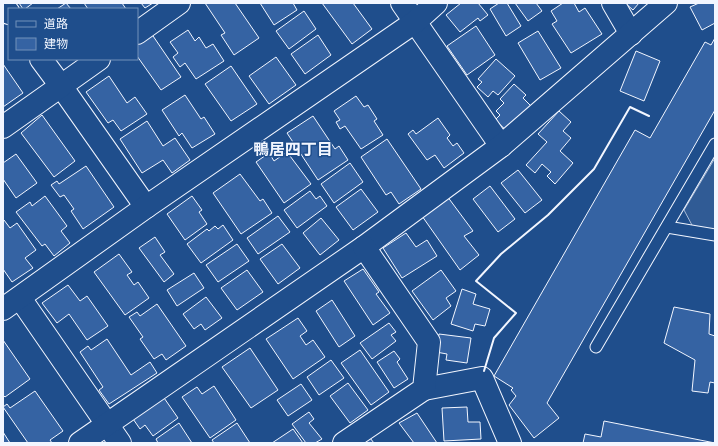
<svg xmlns="http://www.w3.org/2000/svg" width="718" height="446" font-family="Mulish,'Noto Sans JP',sans-serif">
  <style>
    .parking { fill: #305b95; stroke: #a8bbd7 }
    .building { fill: #3563a3; stroke: #f2f6ff }
    .lines { fill: none; stroke-linecap: round; stroke-linejoin: round }
    .service-casing { stroke: #f2f6ff; stroke-width: 13 }
    .minor-casing { stroke: #f2f6ff; stroke-width: 24 }
    .service { stroke: #1f4e8c; stroke-width: 11 }
    .minor { stroke: #1f4e8c; stroke-width: 22 }
    .wall { stroke: #f2f6ff; stroke-width: 2 }
    .labels { text-anchor: middle; dominant-baseline: central; stroke-width: 3; stroke-linejoin: round; paint-order: stroke }
    .neighbourhood-label { font-size: 16px; font-weight: bold; fill: #f2f6ff; stroke: #1f4e8c }
  </style>
  <rect width="100%" height="100%" fill="#1f4e8c"/>
  <path class="parking" d="M715,158V231L693,227L684,210Z"/>
  <g class="building">
    <path d="M19,3H33L25,9H23Z"/>
    <path d="M66,3L71,9H57Z"/>
    <path d="M84,3H122L126,9H88Z"/>
    <path d="M141,3H153L145,8Z"/>
    <path d="M205,3H235L259,38L234,55L221,35L225,33Z"/>
    <path d="M260,3H293L297,10L274,25Z"/>
    <path d="M322,3H353L372,29L352,44Z"/>
    <path d="M461,3H478L488,15L480,21L478,18L460,32L446,15Z"/>
    <path d="M499,3H507L521,26L506,36L490,9Z"/>
    <path d="M515,3H536L542,11L528,21Z"/>
    <path d="M563,3H574L579,12L585,8L602,34L571,53L552,24L557,21L551,11Z"/>
    <path d="M625,3H639L633,10Z"/>
    <path d="M699,3H715V23L702,30L690,7Z"/>
    <path d="M304,11L316,29L289,49L276,31Z"/>
    <path d="M476,26L495,55L467,75L447,46Z"/>
    <path d="M188,30L195,41L199,37L206,48L213,44L224,61L196,79L185,63L180,67L173,57L178,53L170,42Z"/>
    <path d="M538,31L561,68L540,80L518,43Z"/>
    <path d="M151,33L181,77L161,90L137,56V42Z"/>
    <path d="M318,35L331,55L305,74L291,54Z"/>
    <path d="M715,38V110L547,403L559,418L534,438L509,405L516,396L511,390L513,388L494,376L635,130L650,138L705,42L711,45Z"/>
    <path d="M636,51L660,61L644,101L620,91Z"/>
    <path d="M276,57L296,85L269,104L249,76Z"/>
    <path d="M496,59L515,76L498,95L493,91L488,97L477,87L482,82L478,79Z"/>
    <path d="M3,64L23,93L3,107Z"/>
    <path d="M231,66L257,104L231,121L205,84Z"/>
    <path d="M109,76L127,103L135,97L147,114L121,131L113,120L108,123L86,92Z"/>
    <path d="M514,84L526,95L523,98L531,106L507,131L495,120L500,115L496,111L504,103L500,99Z"/>
    <path d="M185,95L201,119L204,117L215,134L192,148L182,133L179,136L162,110Z"/>
    <path d="M356,96L364,107L368,105L377,119L374,121L383,135L361,149L345,126L340,129L336,122L340,120L334,111Z"/>
    <path d="M559,111L571,122L563,131L571,138L560,151L573,163L555,184L547,176L551,172L542,164L535,173L526,165L547,142L538,134Z"/>
    <path d="M42,115L75,161L54,177L21,133Z"/>
    <path d="M313,116L335,149L339,146L348,160L318,180L287,133Z"/>
    <path d="M438,118L450,135L447,138L453,146L457,143L464,153L444,168L435,155L427,160L408,134L413,130L416,134Z"/>
    <path d="M147,121L163,146L175,138L190,160L172,173L163,160L142,173L120,139Z"/>
    <path d="M387,139L421,189L399,204L391,192L386,195L361,157Z"/>
    <path d="M287,152L311,184L284,203L256,162L269,153L274,161Z"/>
    <path d="M16,154L37,183L16,198L3,179V163Z"/>
    <path d="M350,163L363,182L334,203L321,184Z"/>
    <path d="M86,166L114,207L83,229L71,211L74,209L64,195L60,197L51,185L57,181L59,184Z"/>
    <path d="M518,170L542,200L525,213L501,183Z"/>
    <path d="M240,174L260,201L263,199L272,213L241,234L213,193Z"/>
    <path d="M490,186L515,219L498,232L473,199Z"/>
    <path d="M361,189L378,212L353,230L336,207Z"/>
    <path d="M310,191L316,199L320,196L327,206L297,228L284,210Z"/>
    <path d="M45,196L67,226L61,231L70,243L54,256L45,244L42,246L16,212L30,202L32,206Z"/>
    <path d="M192,196L202,210L199,212L207,224L185,240L167,214Z"/>
    <path d="M447,196L473,231L464,236L479,255L460,270L422,216Z"/>
    <path d="M278,216L290,232L258,254L247,238Z"/>
    <path d="M321,218L339,240L320,255L303,233Z"/>
    <path d="M3,220H4L10,228L17,223L36,250L25,258L33,268L12,282L3,269Z"/>
    <path d="M223,225L233,240L201,263L187,244L207,229L209,231L215,226L218,229Z"/>
    <path d="M406,233L416,247L427,240L437,256L402,278L383,248Z"/>
    <path d="M155,237L165,252L160,255L174,274L164,282L139,248Z"/>
    <path d="M237,244L249,261L218,282L206,265Z"/>
    <path d="M282,244L300,268L278,284L260,259Z"/>
    <path d="M119,254L132,272L127,275L134,285L138,282L149,298L125,315L94,272Z"/>
    <path d="M363,269L379,292L376,294L390,313L373,325L344,281Z"/>
    <path d="M247,270L263,292L237,310L221,288Z"/>
    <path d="M441,270L456,291L446,298L451,306L433,320L412,291Z"/>
    <path d="M194,273L204,288L177,306L167,290Z"/>
    <path d="M68,285L80,301L87,296L108,326L87,340L69,314L57,323L42,303Z"/>
    <path d="M462,289L476,294L473,304L490,309L485,326L475,324L473,331L451,324Z"/>
    <path d="M206,297L222,318L205,330L201,324L194,329L183,314Z"/>
    <path d="M332,300L355,336L339,347L316,311Z"/>
    <path d="M157,304L186,346L166,360L162,354L154,359L140,339L143,337L129,317L137,312L140,316Z"/>
    <path d="M674,307L710,314L709,334L715,336V383L710,382L708,393L692,391L695,360L664,343Z"/>
    <path d="M298,318L307,331L300,336L306,345L313,340L325,357L293,379L266,339Z"/>
    <path d="M389,323L396,332L391,335L396,341L372,359L360,343Z"/>
    <path d="M439,334L471,338L467,363L446,360L447,354L436,352Z"/>
    <path d="M107,339L131,375L150,362L157,373L109,404L99,390L103,387L80,352L88,346L91,350Z"/>
    <path d="M3,340L30,379L5,397L3,395Z"/>
    <path d="M250,348L278,390L251,408L222,367Z"/>
    <path d="M360,350L389,392L371,405L341,363Z"/>
    <path d="M394,351L400,359L397,362L408,379L394,388L377,362Z"/>
    <path d="M331,360L344,378L319,395L307,377Z"/>
    <path d="M348,383L368,410L350,423L330,396Z"/>
    <path d="M301,384L312,400L288,416L277,400Z"/>
    <path d="M214,386L236,420L210,438L182,397L197,387L202,394Z"/>
    <path d="M35,391L63,431L50,440L52,443H28L3,407L7,404L10,408Z"/>
    <path d="M162,395L178,418L153,436L145,425L140,429L131,416Z"/>
    <path d="M467,407L468,422H480L481,439L444,441L442,408Z"/>
    <path d="M309,412L314,419L309,423L322,439L315,443H306L292,424Z"/>
    <path d="M417,413L437,443H414L399,423Z"/>
    <path d="M604,421L715,443H583L585,434L601,437Z"/>
    <path d="M179,423L192,443H158L156,439Z"/>
    <path d="M237,423L250,443H214L212,440Z"/>
    <path d="M293,429L303,443H272Z"/>
    <path d="M3,432L10,443H3Z"/>
    <path d="M370,438L374,443H364Z"/>
  </g>
  <g class="lines">
    <g class="service-casing">
      <g id="service">
        <path d="M667,227L715,235"/>
        <path d="M596,347L715,144"/>
      </g>
    </g>
    <g class="minor-casing">
      <g id="minor">
        <path d="M402,3L501,146"/>
        <path d="M613,3L631,34"/>
        <path d="M3,5L9,13"/>
        <path d="M137,33L179,3"/>
        <path d="M99,59L61,86L146,207"/>
        <path d="M3,127L61,86L41,59"/>
        <path d="M20,298L120,443"/>
        <path d="M3,309L146,207L415,22L436,3"/>
        <path d="M424,389L482,378L510,443"/>
        <path d="M80,443L364,247L501,146L666,3"/>
        <path d="M344,443L424,389L429,342L364,247"/>
      </g>
    </g>
    <use href="#service" class="service"/>
    <use href="#minor" class="minor"/>
    <path class="wall" d="M484,371L494,338L516,313L476,281L501,254L548,215L594,169L630,107L649,116"/>
  </g>
  <g class="labels">
    <g class="neighbourhood-label">
      <text x="293" y="149">鴨居四丁目</text>
    </g>
  </g>
  <rect width="718" height="446" fill="none" stroke="#f2f6ff" stroke-width="8"/>
  <rect x="8" y="8" width="130" height="52" fill="#1f4e8c" stroke="#7391ba"/>
  <rect x="16" y="21" width="20" height="6" fill="#1f4e8c" stroke="#7391ba"/>
  <text x="44" y="28" font-size="12" fill="#f2f6ff">道路</text>
  <rect x="16" y="38" width="20" height="12" fill="#3563a3" stroke="#7391ba"/>
  <text x="44" y="48" font-size="12" fill="#f2f6ff">建物</text>
</svg>
